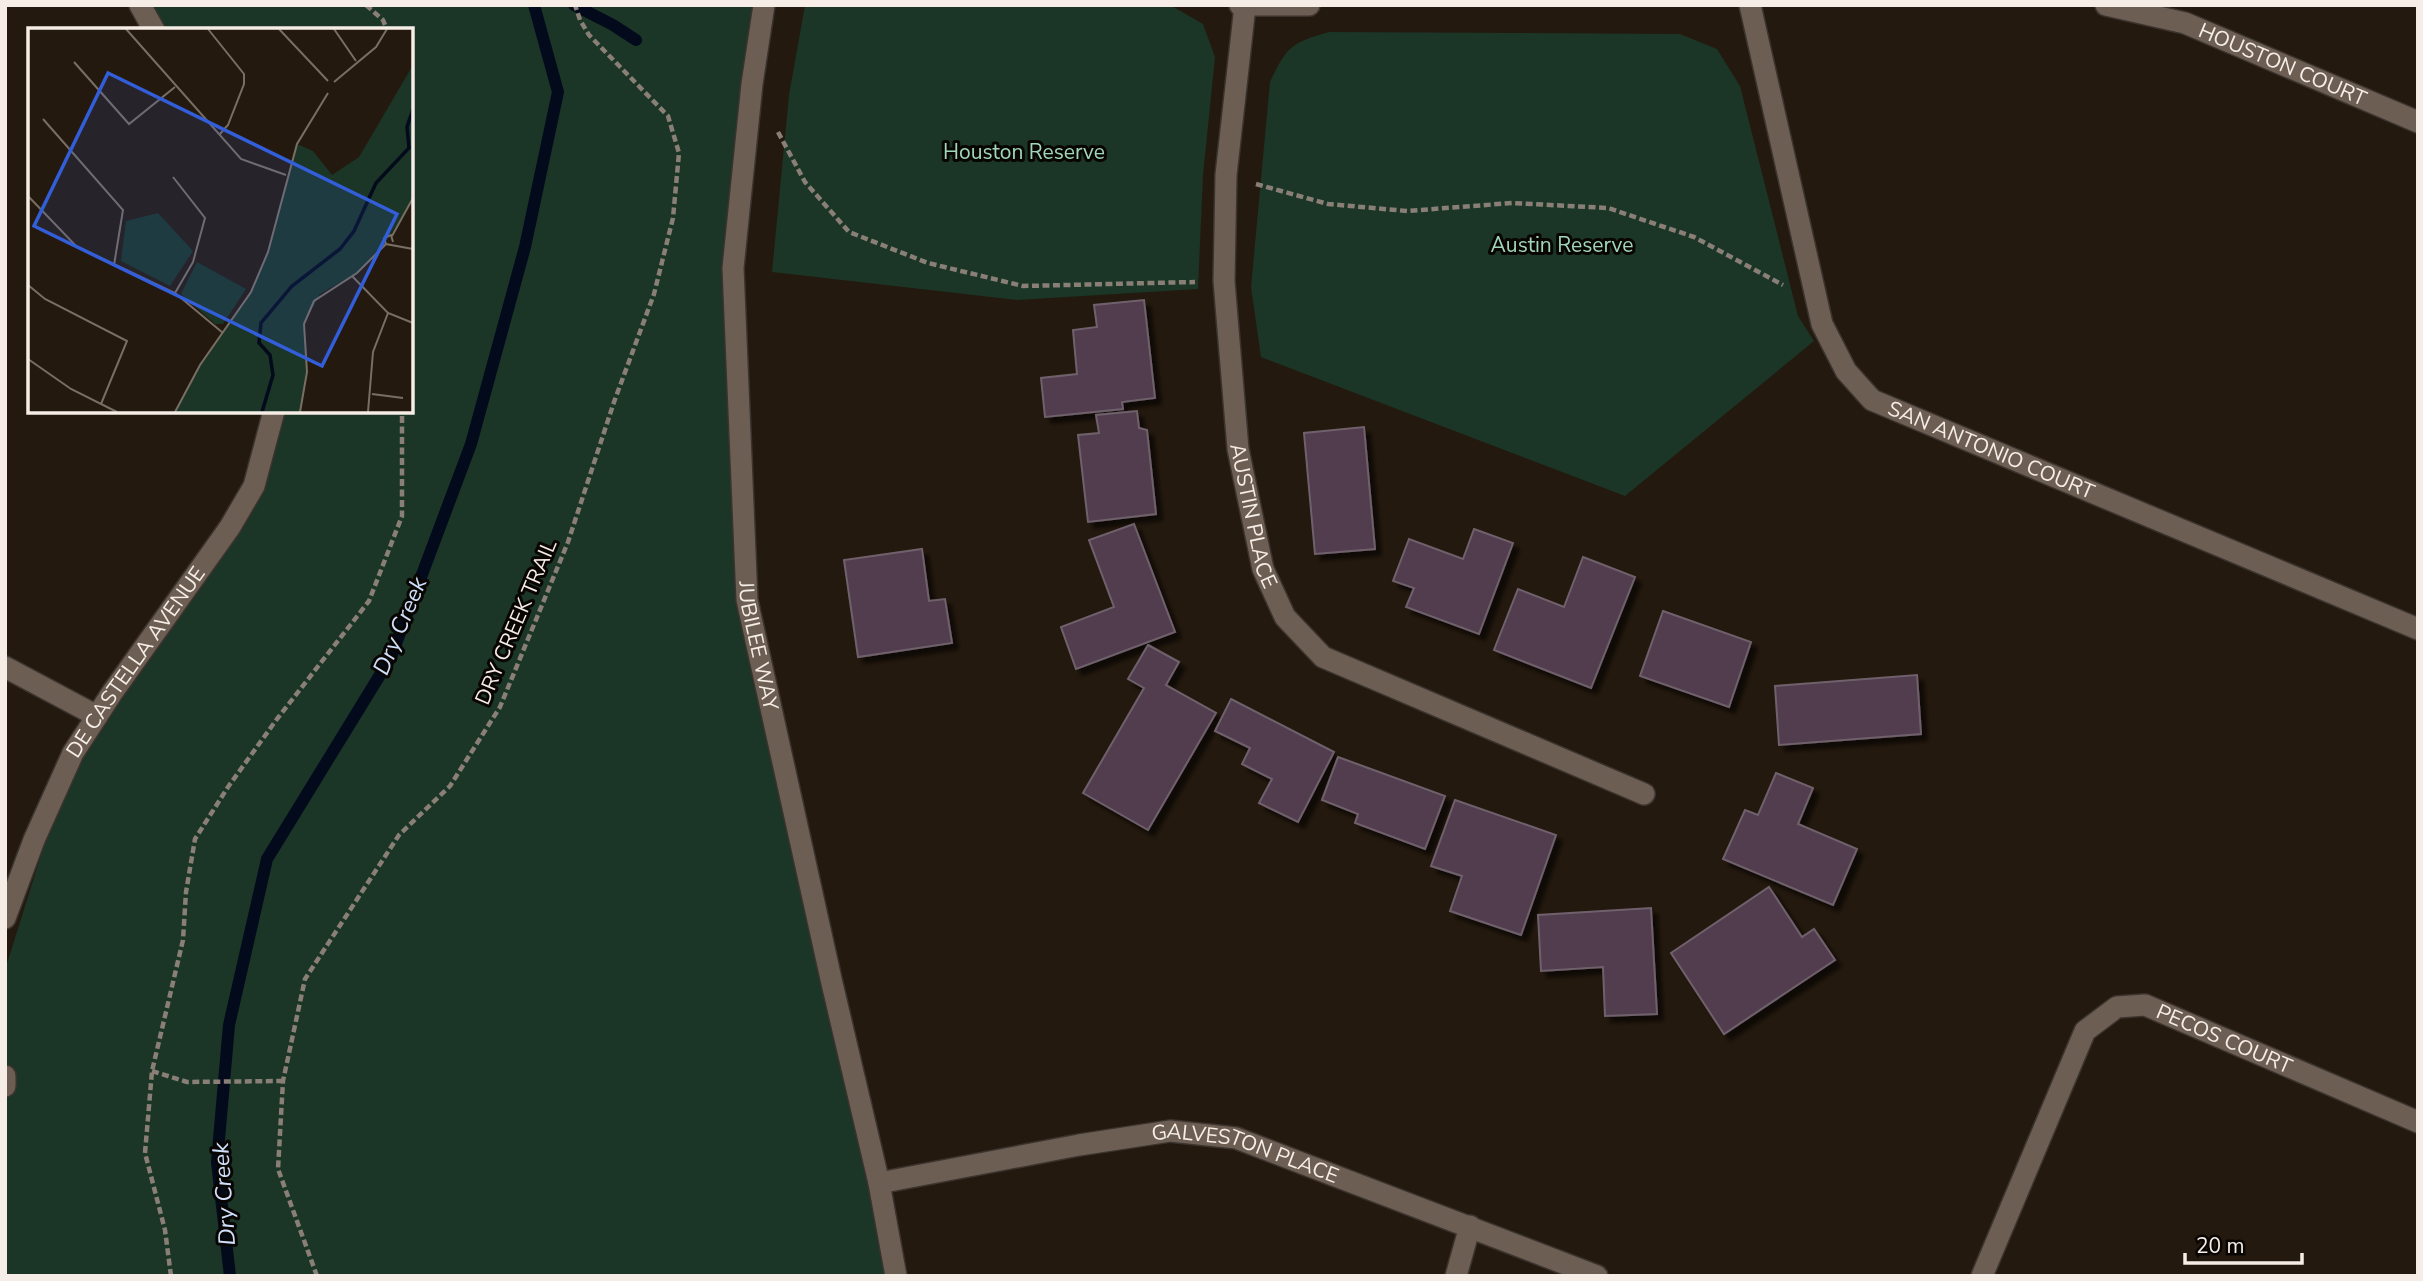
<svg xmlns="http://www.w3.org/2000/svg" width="2423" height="1281" font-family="'Nunito Sans',sans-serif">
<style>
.green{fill:#1b3527}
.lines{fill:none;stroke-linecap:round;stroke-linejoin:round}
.stream{stroke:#030a1c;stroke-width:12}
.building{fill:#513c4d;stroke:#6f616c;stroke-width:2;filter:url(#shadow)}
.minor-casing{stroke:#3b332e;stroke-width:24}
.path{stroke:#897f76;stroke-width:4.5;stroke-dasharray:7 3.5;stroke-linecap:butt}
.minor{stroke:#6c5e52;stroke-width:21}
.labels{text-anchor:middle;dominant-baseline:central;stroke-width:6;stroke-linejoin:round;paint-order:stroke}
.street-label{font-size:21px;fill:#f5ede6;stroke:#090503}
.park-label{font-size:21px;fill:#a0d7b9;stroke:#090503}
.water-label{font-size:23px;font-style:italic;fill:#cfe0fc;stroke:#090503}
.inset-river{fill:none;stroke:#030a1c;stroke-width:3.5}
.inset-road{fill:none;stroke:#786e64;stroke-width:2}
.view{fill:#335ed9;fill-opacity:0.15;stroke:#335ed9;stroke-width:3.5}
.inset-edge{fill:none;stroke:#f5ede6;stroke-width:3.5}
</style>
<defs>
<filter id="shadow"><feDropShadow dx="6" dy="6" stdDeviation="2" flood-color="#0009"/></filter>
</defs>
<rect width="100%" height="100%" fill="#24190e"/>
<g class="green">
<path d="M140 5H765L733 268 747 600 824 946 886 1276H5V970L73 753 254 486 265 411H411V30H155Z"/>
<path d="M805 5H1170L1203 24 1215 57 1203 175 1198 289 1017 300 772 272 789 95Z"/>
<path d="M1329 32 1680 34 1717 49 1740 86 1798 316 1814 341 1625 496 1261 357 1251 287 1270 82C1287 46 1291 43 1329 32Z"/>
</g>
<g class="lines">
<g class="stream">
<path d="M574 5 613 25 636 40"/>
<path d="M230 1276 217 1162 229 1025 267 859 391 657 471 444 525 247 558 92 534 5"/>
</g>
</g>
<g class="building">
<path d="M1144 300 1155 398 1122 402 1123 409 1045 417 1041 378 1077 374 1073 330 1097 327 1094 305Z"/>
<path d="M1137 411 1139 428 1147 430 1156 514 1088 522 1078 435 1099 433 1096 415Z"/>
<path d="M1364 427 1375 549 1315 554 1304 433Z"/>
<path d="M1134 524 1175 632 1076 669 1061 627 1114 607 1089 540Z"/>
<path d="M1474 529 1513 543 1479 634 1406 607 1414 588 1393 581 1409 539 1463 559Z"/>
<path d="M922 549 929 601 945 599 952 643 858 657 844 560Z"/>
<path d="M1583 557 1635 577 1591 688 1494 650 1518 589 1564 607Z"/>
<path d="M1663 611 1751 642 1729 707 1640 676Z"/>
<path d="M1148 645 1179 662 1166 685 1216 713 1148 830 1083 793 1144 688 1128 679Z"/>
<path d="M1917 675 1921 734 1779 745 1775 686Z"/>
<path d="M1231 699 1334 752 1298 822 1259 803 1272 779 1242 764 1250 748 1215 731Z"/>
<path d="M1338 757 1445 796 1425 849 1355 823 1358 814 1322 800Z"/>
<path d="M1776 773 1813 788 1798 824 1857 849 1833 905 1723 859 1745 810 1758 815Z"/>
<path d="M1455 800 1556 835 1521 935 1450 911 1462 876 1431 866Z"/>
<path d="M1769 887 1802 937 1814 929 1835 960 1724 1034 1671 953Z"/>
<path d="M1651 908 1657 1014 1605 1016 1603 967 1541 971 1538 915Z"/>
</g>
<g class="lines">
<g class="minor-casing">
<g id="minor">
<path d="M140 5 154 30"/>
<path id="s1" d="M764 5 752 84 733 268 747 600 831 979 879 1183 896 1276"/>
<path d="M1240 5H1309"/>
<path id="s2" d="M1750 5 1822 324 1846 371 1872 400 2418 629"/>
<path id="s3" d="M2106 5 2185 23 2418 122"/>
<path id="s4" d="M1245 6 1226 175 1224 281 1238 449 1263 569 1285 617 1323 657 1644 794"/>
<path d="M5 667 97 716"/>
<path id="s5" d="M5 918 34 840 73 753 112 693 230 527 254 486 274 411"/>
<path d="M5 1076V1086"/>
<path id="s6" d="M879 1183 1079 1145 1170 1131 1236 1138 1597 1276"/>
<path d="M1456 1276 1470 1226"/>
<path id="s7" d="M1982 1276 2085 1031 2117 1007 2145 1005 2418 1122"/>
</g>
</g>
<g class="path">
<path d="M366 5 383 20 387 30"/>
<path d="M778 132 805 182 849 232 928 263 1023 286 1195 282"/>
<path d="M1256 184 1328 204 1407 211 1512 203 1608 208 1694 237 1783 285"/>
<path d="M152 1071 187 1082 283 1081"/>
<path d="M171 1276 165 1230 145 1153 152 1071 183 940 186 892 195 839 228 787 277 719 369 601 402 516V411"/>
<path d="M317 1276 278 1169 283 1081 305 979 399 835 450 786 500 707 568 542 614 402 654 294 673 218 679 153 668 116 589 35 580 20 575 5"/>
</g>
<use href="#minor" class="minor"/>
</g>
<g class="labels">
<g class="street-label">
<text stroke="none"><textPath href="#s3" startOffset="187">HOUSTON COURT</textPath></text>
<text stroke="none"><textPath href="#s2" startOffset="548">SAN ANTONIO COURT</textPath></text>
<text stroke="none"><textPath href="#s4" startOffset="513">AUSTIN PLACE</textPath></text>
<text transform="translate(516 622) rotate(-67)">DRY CREEK TRAIL</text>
<text stroke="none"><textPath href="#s1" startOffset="644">JUBILEE WAY</textPath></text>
<text stroke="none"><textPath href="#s5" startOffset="289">DE CASTELLA AVENUE</textPath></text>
<text stroke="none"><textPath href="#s7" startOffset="420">PECOS COURT</textPath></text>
<text stroke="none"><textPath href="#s6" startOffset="374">GALVESTON PLACE</textPath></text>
</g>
<g class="park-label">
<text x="1024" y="152">Houston Reserve</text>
<text x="1562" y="245">Austin Reserve</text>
</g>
<g class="water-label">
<text transform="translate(400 626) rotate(-67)">Dry Creek</text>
<text transform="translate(224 1194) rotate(-94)">Dry Creek</text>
</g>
</g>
<g transform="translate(28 28)">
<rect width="385" height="385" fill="#24190e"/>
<path d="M385 37V172L357 215 329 245 292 266 276 296 279 339 273 384H147L172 337 223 264 240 224 269 116 285 123 304 147 331 129ZM130 185 165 223 142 258 93 233 98 193ZM169 234 218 261 195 296H187L153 266Z" fill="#1b3527"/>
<path class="inset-river" d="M234 384 245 347 242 327 231 315 233 295 264 258 312 221 326 203 348 155 381 120 379 99 385 81"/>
<path class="inset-road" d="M98 1 213 131 258 147M180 1 216 46V56L200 97 191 107M251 1 300 53M306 1 328 33M46 34 101 96 147 59M306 54 348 19 359 1M15 91 95 182 86 237M145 149 177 190 165 234 147 265M0 168 48 218 147 265 195 305M364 208 385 170M365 214 363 207 356 210 358 216 385 221M324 248 360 285 385 295M0 257 17 271 99 313 73 376M0 331 43 361 89 384M344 366 375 370M147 384 172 337 223 264 240 224 269 116 300 65M272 384 279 344 276 296 286 273 329 245 358 216M340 384 345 324 360 285"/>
<path class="view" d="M80 45 369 186 294 338 6 198Z"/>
<rect width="385" height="385" class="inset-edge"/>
</g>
<rect width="2423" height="1281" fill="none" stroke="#f5ede6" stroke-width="14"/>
<path d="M2185 1253v10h117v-10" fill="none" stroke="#f5ede6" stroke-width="3.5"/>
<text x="2196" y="1253" font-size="21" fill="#f5ede6" stroke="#090503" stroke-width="5" paint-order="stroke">20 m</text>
</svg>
